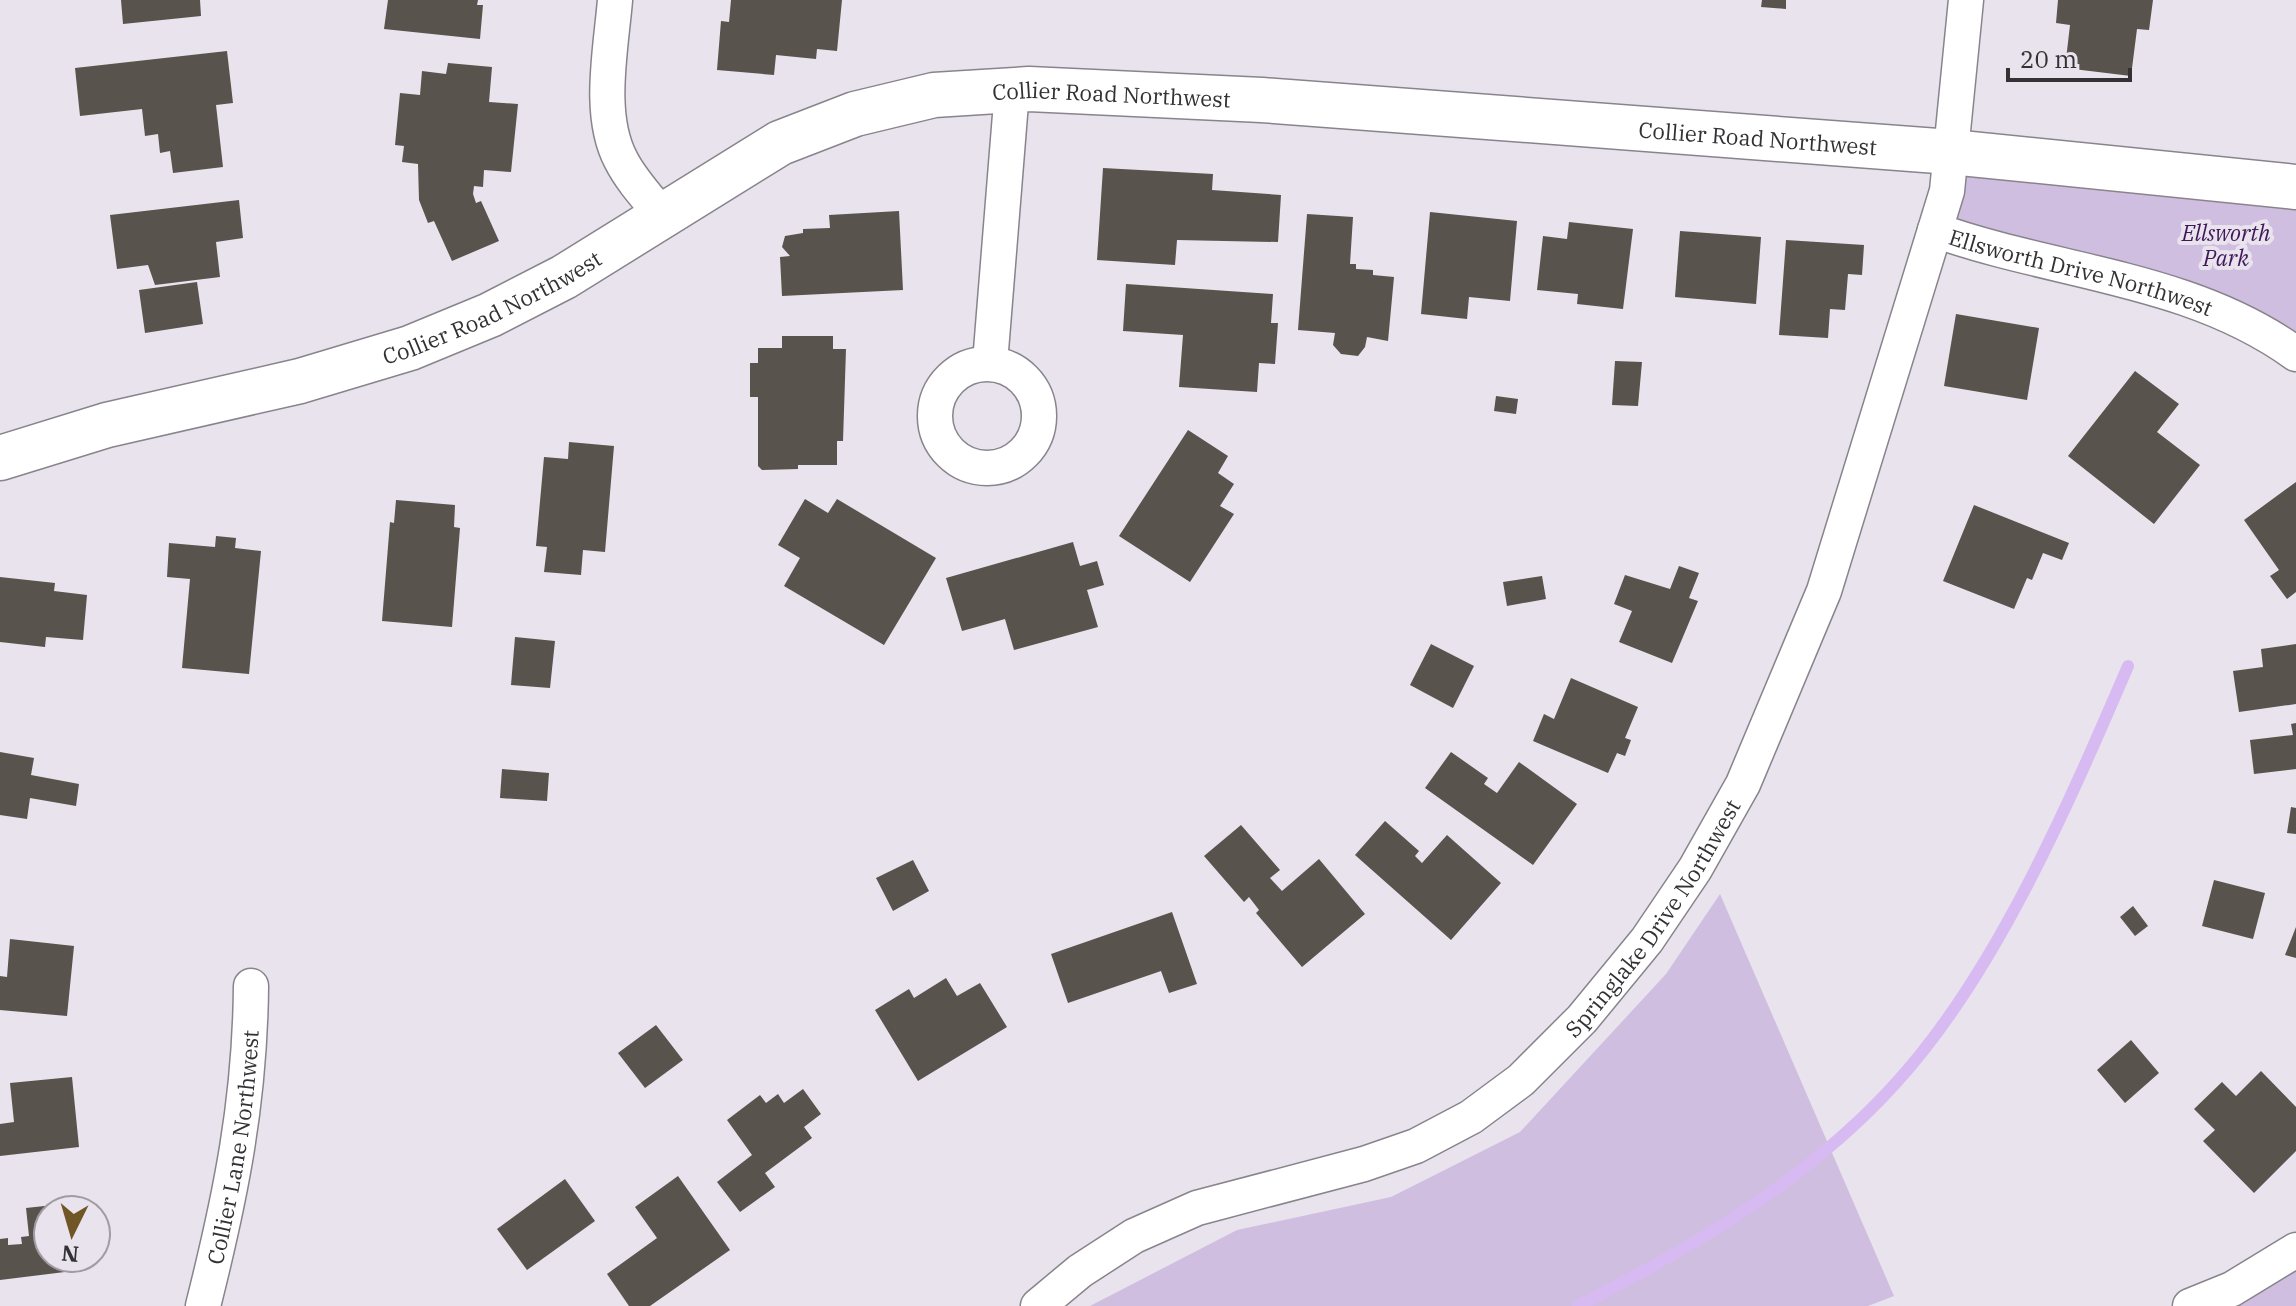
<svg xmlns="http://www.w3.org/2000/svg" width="2296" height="1306" font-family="'IBM Plex Serif',serif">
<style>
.green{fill:#d0bee0}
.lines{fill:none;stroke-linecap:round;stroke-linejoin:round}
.stream{stroke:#d8baf2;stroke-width:12}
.building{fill:#58534c}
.street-casing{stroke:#88848c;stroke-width:37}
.secondary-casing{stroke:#88848c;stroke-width:47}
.street{stroke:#fff;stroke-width:34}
.secondary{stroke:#fff;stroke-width:44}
.labels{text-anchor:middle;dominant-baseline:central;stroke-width:8;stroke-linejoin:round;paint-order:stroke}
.street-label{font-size:22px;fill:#333134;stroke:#e8e3ec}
.park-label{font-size:22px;font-style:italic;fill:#40185a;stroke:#e8e3ec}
</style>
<rect width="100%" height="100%" fill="#e8e3ec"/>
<g class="green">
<path d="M1951 152 2296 187V354L1935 230Z"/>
<path d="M1720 894 1894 1296 1868 1306H1090L1237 1230 1391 1197 1520 1132 1666 974Z"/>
<path d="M2296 1250V1306H2190Z"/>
</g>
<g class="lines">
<path class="stream" d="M1578 1306C1693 1247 1808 1180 1895 1084 1996 974 2069 803 2128 666"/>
</g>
<g class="building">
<path d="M121 0H200L201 16 123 24Z"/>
<path d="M388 0H478L477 5H483L480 39 384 29Z"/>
<path d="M731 0H842L837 51 817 49 816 59 776 55 774 75 717 70 721 21 729 22Z"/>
<path d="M1762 0H1786V9L1761 7Z"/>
<path d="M2058 0H2153L2149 30 2137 29 2131 76 2065 68 2070 25 2056 23Z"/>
<path d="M227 51 233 103 216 105 223 167 173 173 170 151 160 153 158 134 145 136 142 109 80 116 75 68Z"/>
<path d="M448 63 492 67 489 102 518 104 511 172 484 170 483 187 474 186 473 194 476 203 481 201 499 241 452 261 434 221 428 223 419 200 418 164 402 162 404 146 395 145 400 93 420 95 422 71 446 74Z"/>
<path d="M1103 168 1213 174 1212 190 1281 195 1278 242 1177 240 1175 265 1097 260Z"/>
<path d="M239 200 243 238 216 242 220 277 155 285 148 265 117 269 110 215Z"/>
<path d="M899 211 903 290 782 296 780 257 790 256 782 247 785 236 803 233V229L830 228 829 215Z"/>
<path d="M1430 212 1517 221 1510 301 1469 297 1467 319 1421 314Z"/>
<path d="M1307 214 1353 217 1350 264H1356V269L1373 270V275L1394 277 1388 341 1367 337 1365 347 1358 356 1341 354 1333 345 1335 333 1298 330Z"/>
<path d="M1569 222 1633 229 1623 309 1577 304 1578 294 1537 290 1543 236 1567 239Z"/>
<path d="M1680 231 1761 237 1756 304 1675 297Z"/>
<path d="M1786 240 1864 245 1862 275 1848 274 1845 310 1830 309 1828 338 1779 335Z"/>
<path d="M197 282 203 324 145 333 139 290Z"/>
<path d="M1126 284 1273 294 1271 323H1278L1275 364 1259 363 1257 392 1179 387 1183 335 1123 331Z"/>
<path d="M1956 314 2039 328 2027 400 1944 386Z"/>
<path d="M782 336H833V349H846L843 441H837V465H798V469L762 470 758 466V397H750V363H758V348H782Z"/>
<path d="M1615 361 1642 362 1638 406 1612 405Z"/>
<path d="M2135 371 2179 404 2157 432 2200 465 2154 524 2068 456Z"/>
<path d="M1496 396 1518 399 1516 414 1494 411Z"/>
<path d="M1188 430 1228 456 1218 473 1234 484 1220 506 1234 514 1190 582 1119 536Z"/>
<path d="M569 442 614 446 605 552 583 550 581 575 544 572 547 547 536 546 544 457 568 459Z"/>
<path d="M2296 482V592L2287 599 2270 576 2279 570 2244 520Z"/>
<path d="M805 499 828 513 837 499 936 558 884 645 784 586 800 558 778 545Z"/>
<path d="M396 500 455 505 454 527 460 528 452 627 382 621 390 522 394 523Z"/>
<path d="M1974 505 2069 543 2062 560 2043 553 2032 580 2027 578 2014 609 1943 581Z"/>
<path d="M216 536 236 538 235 548 261 551 249 674 182 668 190 579 167 577 169 543 215 547Z"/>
<path d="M1073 542 1080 566 1097 561 1104 585 1087 590 1098 627 1014 650 1005 619 962 631 946 578Z"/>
<path d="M1679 566 1699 573 1689 598 1698 601 1672 663 1619 642 1632 611 1614 604 1625 575 1670 589Z"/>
<path d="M1542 576 1546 599 1507 606 1503 582Z"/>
<path d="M0 577 55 583 54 591 87 595 83 640 46 637 45 647 0 642Z"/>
<path d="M515 637 555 641 550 688 511 685Z"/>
<path d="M1431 644 1474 666 1453 708 1410 685Z"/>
<path d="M2296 644V704L2239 712 2233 671 2263 667 2261 649Z"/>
<path d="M1571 678 1638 707 1625 738 1631 740 1625 756 1617 753 1608 773 1533 741 1544 714 1554 719Z"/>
<path d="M2296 723V769L2254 774 2250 740 2293 735 2291 724Z"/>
<path d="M0 752 34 758 31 775 79 784 76 806 30 798 27 819 0 815Z"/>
<path d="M1451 752 1488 778 1484 784 1497 793 1519 762 1577 804 1533 865 1425 788Z"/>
<path d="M502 769 549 773 547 801 500 798Z"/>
<path d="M2291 807 2296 808V834L2287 833Z"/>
<path d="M1385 821 1419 851 1415 856 1422 863 1447 835 1501 883 1451 940 1355 855Z"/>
<path d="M1241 825 1280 870 1270 878 1282 891 1319 859 1365 914 1302 967 1256 913 1259 910 1249 897 1244 902 1204 856Z"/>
<path d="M913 860 929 891 893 911 876 878Z"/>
<path d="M2214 880 2265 893 2253 939 2202 926Z"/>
<path d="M2133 906 2148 926 2135 936 2120 917Z"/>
<path d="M1172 912 1197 984 1169 993 1161 971 1068 1003 1051 954Z"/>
<path d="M2296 927V958L2285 955Z"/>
<path d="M10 939 74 946 67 1016 0 1010V976L7 977Z"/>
<path d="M946 978 957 996 980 983 1007 1027 918 1081 875 1010 909 989 914 998Z"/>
<path d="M656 1025 683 1060 645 1088 618 1053Z"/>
<path d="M2131 1040 2159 1073 2125 1103 2097 1070Z"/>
<path d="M2261 1071 2296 1107V1151L2254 1193 2203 1141 2215 1130 2194 1109 2222 1082 2236 1096Z"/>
<path d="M72 1077 79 1147 0 1156V1124L14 1122 10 1083Z"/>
<path d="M803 1089 821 1114 804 1127 812 1138 765 1173 775 1187 740 1212 717 1182 752 1155 727 1120 760 1095 766 1103 778 1094 784 1103Z"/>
<path d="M678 1176 730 1250 650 1306H629L607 1274 657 1238 635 1207Z"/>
<path d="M565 1179 595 1221 527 1270 497 1229Z"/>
<path d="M81 1202 82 1210H48V1258H88L89 1269 0 1280V1239L8 1238V1245L22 1244 21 1237 29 1236 26 1208Z"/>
</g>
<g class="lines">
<g class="street-casing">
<g id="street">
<path d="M615 0C611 49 597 115 621 160 631 180 648 198 662 215"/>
<path id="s1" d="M1935 230C2055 273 2190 277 2296 354"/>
<path d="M990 363 1012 90"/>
<circle cx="987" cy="416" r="52"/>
<path id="s2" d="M203 1306C231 1195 250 1101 251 986"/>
<path id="s3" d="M1038 1306 1080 1271 1134 1236 1197 1208 1364 1164 1416 1146 1471 1117 1521 1080 1582 1019 1647 940 1695 869 1743 784 1824 591 1947 191 1966 0"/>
<path d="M2190 1306 2232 1289 2296 1250"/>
</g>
</g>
<g class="secondary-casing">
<g id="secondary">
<path id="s4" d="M0 458 107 425 300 381 410 348 490 315 564 277 780 143 855 114 934 95 1029 89 1262 100 1951 152 2296 187"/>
</g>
</g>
<use href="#street" class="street"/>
<use href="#secondary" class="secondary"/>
</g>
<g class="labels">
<g class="street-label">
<text stroke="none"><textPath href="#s4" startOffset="1188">Collier Road Northwest</textPath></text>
<text stroke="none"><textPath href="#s4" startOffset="1836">Collier Road Northwest</textPath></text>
<text stroke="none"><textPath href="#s1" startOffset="152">Ellsworth Drive Northwest</textPath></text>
<text stroke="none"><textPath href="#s4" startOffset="516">Collier Road Northwest</textPath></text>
<text stroke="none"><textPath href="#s3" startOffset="750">Springlake Drive Northwest</textPath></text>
<text stroke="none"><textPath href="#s2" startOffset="162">Collier Lane Northwest</textPath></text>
</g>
<g class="park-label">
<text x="2226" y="232">Ellsworth<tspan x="2226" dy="25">Park</tspan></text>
</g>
</g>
<g transform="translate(72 1234) rotate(185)"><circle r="38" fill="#e8e3ec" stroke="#a09ca2" stroke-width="2"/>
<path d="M0-6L14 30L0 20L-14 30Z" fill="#705527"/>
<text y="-12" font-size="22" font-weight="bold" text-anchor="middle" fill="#333134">N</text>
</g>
<path d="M2008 68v12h122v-12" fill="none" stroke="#333134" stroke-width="4"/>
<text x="2020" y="68" font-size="24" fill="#333134" stroke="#e8e3ec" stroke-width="6" paint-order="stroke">20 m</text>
</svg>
